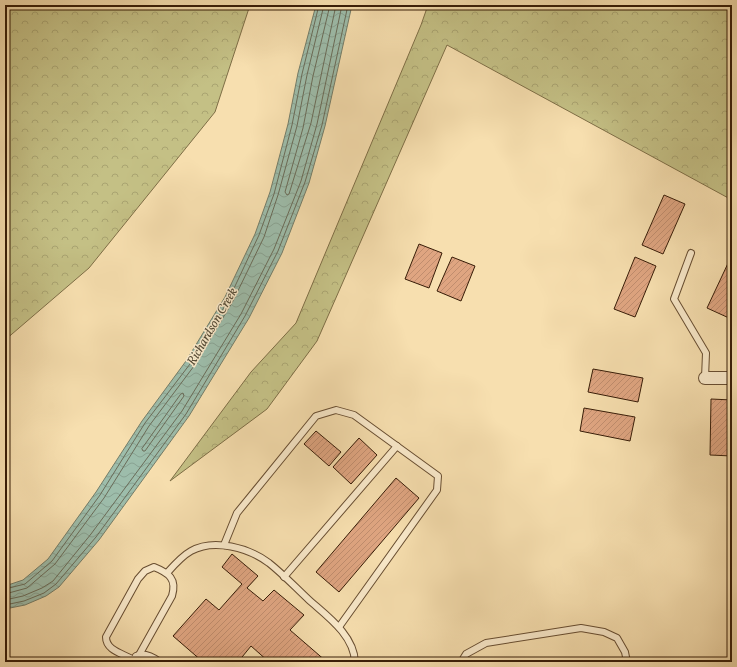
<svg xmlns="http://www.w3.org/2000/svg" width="737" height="667" font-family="Vollkorn,serif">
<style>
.forest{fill:url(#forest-crowns);stroke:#7e6e46}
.water{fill:url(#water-waves);stroke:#747d69}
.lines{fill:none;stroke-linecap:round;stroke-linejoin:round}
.shore{stroke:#6a6c59;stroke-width:1}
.building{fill:url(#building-hatch);stroke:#371c07}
.service-casing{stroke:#674d31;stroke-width:8}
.minor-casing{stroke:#674d31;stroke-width:14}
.service{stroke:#faeacb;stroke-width:6}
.minor{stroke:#faeacb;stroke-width:12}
.labels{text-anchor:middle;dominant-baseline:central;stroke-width:3;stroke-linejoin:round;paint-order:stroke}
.water-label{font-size:13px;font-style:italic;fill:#564c38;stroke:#faeacb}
</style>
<defs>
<pattern id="forest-crowns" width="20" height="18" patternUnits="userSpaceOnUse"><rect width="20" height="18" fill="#c4c085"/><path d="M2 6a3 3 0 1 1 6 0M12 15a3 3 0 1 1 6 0" fill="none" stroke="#a9a471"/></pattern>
<pattern id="water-waves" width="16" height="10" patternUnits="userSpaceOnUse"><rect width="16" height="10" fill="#9dbdab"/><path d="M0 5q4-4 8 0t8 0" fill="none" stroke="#88a292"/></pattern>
<pattern id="building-hatch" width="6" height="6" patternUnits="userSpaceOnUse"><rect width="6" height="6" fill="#dfa581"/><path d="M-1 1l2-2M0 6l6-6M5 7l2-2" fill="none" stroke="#c08d6e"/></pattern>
</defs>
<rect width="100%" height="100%" fill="#f7dfaf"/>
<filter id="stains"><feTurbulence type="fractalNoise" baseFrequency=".005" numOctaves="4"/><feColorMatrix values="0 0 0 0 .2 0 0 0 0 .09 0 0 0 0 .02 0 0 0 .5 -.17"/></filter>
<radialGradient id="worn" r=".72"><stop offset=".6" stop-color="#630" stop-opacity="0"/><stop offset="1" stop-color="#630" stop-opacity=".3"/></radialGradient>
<g class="forest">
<path d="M5 5H250L215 112 89 268 5 340Z"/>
<path d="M428 5H732V200L447 45 317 341 267 409 170 481 251 372 296 323 421 25Z"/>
</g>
<path class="water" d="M316 5H352L325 126 309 183 282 253 249 318 189 416 99 540 59 587 46 596 25 605 5 609V586L23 580 48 559 96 492 142 421 186 361 225 297 255 234 270 192 288 124 298 73Z"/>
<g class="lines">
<g class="shore">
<path d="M330 5 313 76 303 128 285 192 287 195 289 194 311 123 336 5"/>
<path d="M181 394 183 393 184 396 145 451H143L142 449Z"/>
<path d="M5 589 25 584 52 561 100 495 145 423 190 364 229 299 259 235 274 194 292 125 302 74 319 5"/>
<path d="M5 594 27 588 55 564 104 498 149 426 194 366 233 301 264 237 278 195 297 126 307 75 324 5"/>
<path d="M5 600 23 596 42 588 53 581 91 534 182 411 241 314 274 249 301 181 317 124 342 5"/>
<path d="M5 605 24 601 44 593 56 584 96 537 186 414 245 316 278 251 305 182 322 125 348 5"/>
</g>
</g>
<g class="building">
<path d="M664 195 685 204 663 254 642 245Z"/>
<path d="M419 244 442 253 429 288 405 279Z"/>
<path d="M452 257 475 266 461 301 437 291Z"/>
<path d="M635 257 656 266 635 317 614 309Z"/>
<path d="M730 259H732V312L729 318 707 308Z"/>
<path d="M593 369 643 378 638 402 588 392Z"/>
<path d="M711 399 732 400V456L710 455Z"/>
<path d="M584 408 635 417 630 441 580 431Z"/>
<path d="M316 431 341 452 329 466 304 444Z"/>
<path d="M359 438 377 455 351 484 333 467Z"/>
<path d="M396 478 419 498 339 592 316 572Z"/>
<path d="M232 554 258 576 247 588 263 601 274 590 304 615 290 630 327 662H269L251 646 238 662H203L173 636 206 599 219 610 242 584 222 567Z"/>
</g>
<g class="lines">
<g class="service-casing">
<g id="service">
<path d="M691 253 674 299 706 353 705 378"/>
<path d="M224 545 237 513 316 416 336 410 354 415 438 476 437 490 339 627"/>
<path d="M167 573C174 565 182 556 191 551 214 538 249 548 269 563 283 574 296 588 309 600 327 616 354 635 355 662"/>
<path d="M284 577 397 446"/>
<path d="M136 656C144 652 153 657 160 662"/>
<path d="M132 659C121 653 106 650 106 637L138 579 145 571 154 567C169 573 177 579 172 596L139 655"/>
<path d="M461 662 466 654 486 643 581 628 604 632 617 638 625 652 627 662"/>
</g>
</g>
<g class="minor-casing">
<path id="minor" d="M705 378H732"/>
</g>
<use href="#service" class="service"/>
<use href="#minor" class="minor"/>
</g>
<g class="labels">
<g class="water-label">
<text transform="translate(213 327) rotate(-60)">Richardson Creek</text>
</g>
</g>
<rect width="737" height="667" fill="none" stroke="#f7dfaf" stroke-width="20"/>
<rect x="6" y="6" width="725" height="655" fill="none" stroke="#371c07" stroke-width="2"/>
<rect x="10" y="10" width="717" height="647" fill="none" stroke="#371c07"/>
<rect width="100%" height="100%" filter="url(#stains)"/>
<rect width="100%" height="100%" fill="url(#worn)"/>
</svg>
